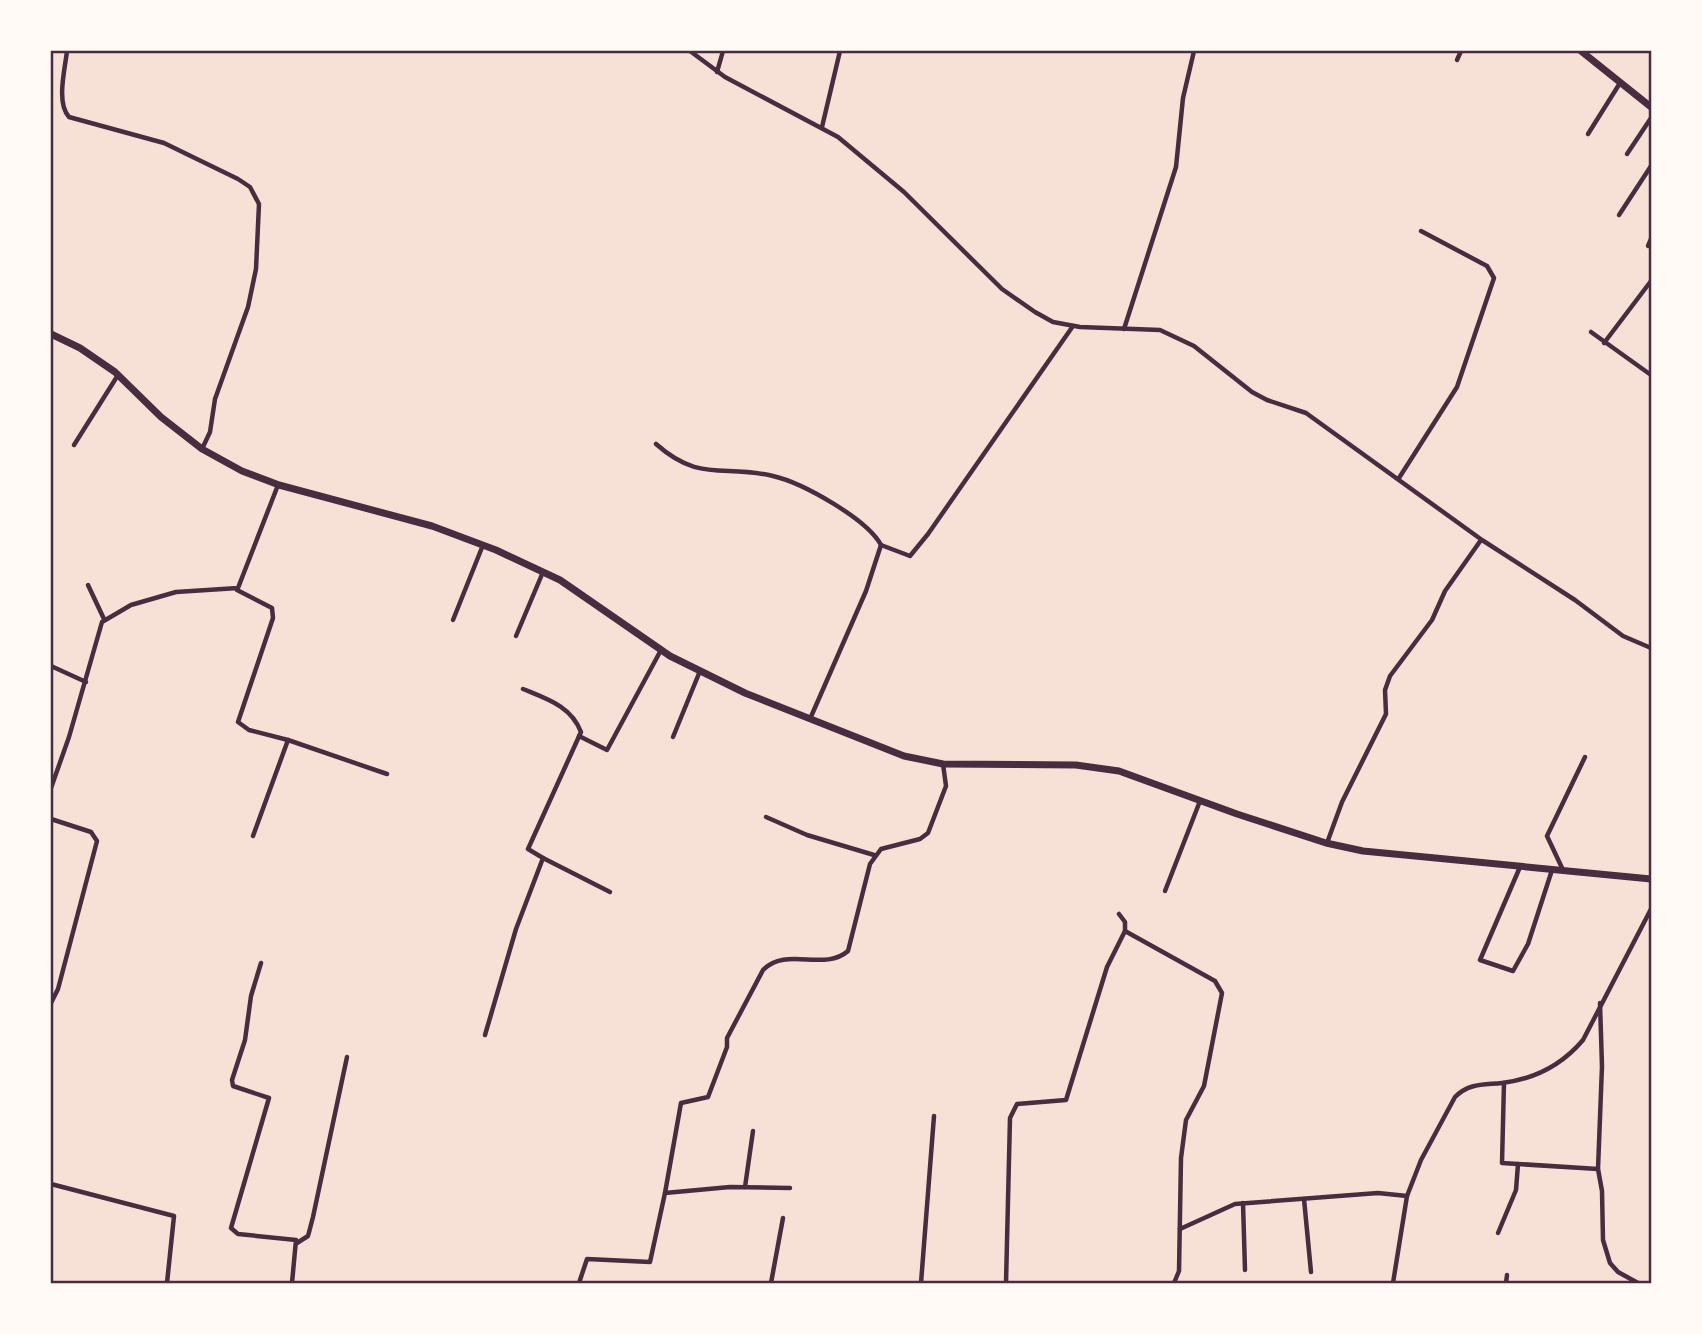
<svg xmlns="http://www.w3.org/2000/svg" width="1702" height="1334" font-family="'Space Grotesk',sans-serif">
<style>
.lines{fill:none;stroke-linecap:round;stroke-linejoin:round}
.minor{stroke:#4a2c40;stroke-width:4.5}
.secondary{stroke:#4a2c40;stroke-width:7}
.neatline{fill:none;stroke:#4a2c40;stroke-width:2.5}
</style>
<rect width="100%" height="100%" fill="#f7e1d7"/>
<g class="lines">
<g class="minor">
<path d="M67 51C65 69 56 103 69 117L164 143 238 179 250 187 259 204 256 269 248 307 215 399 210 432 202 449"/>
<path d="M690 51 725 77 838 137 904 192 1002 289 1035 312 1053 322 1080 327 1160 330 1194 346 1252 392 1267 400 1306 413 1482 540 1575 600 1623 636 1651 648"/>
<path d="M1457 60 1461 51"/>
<path d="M717 72 723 51"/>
<path d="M822 127 840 51"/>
<path d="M1588 134 1620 83"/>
<path d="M1627 154 1651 118"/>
<path d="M1619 215 1651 166"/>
<path d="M1648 246 1651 239"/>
<path d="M1124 329 1176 167 1183 98 1194 51"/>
<path d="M1591 332 1651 375"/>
<path d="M1604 343 1651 281"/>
<path d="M656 444C700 483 723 464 773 476 803 483 867 519 881 545L910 556 928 534 1073 326"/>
<path d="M74 445 118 375"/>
<path d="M1399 478 1457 387 1494 278 1487 266 1421 231"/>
<path d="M88 585 104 619"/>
<path d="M237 590 272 608 273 618 238 722 249 730 288 740 253 836"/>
<path d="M453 620 483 545"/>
<path d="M516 636 543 572"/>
<path d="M51 666 86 682"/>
<path d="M810 719 866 591 881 545"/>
<path d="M579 736 607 750 661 650"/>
<path d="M673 737 700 671"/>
<path d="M288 740 387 774"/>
<path d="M51 788 69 737 102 622 131 605 176 592 238 588 278 485"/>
<path d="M766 817 807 835 874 855"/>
<path d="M51 819 91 832 97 841 58 989 51 1003"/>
<path d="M1327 843 1342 802 1386 714 1385 690 1390 676 1432 620 1445 591 1481 540"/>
<path d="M543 858 610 892"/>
<path d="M1520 867 1480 960 1513 971 1528 944 1552 870"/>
<path d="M1563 870 1547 836 1585 757"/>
<path d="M1165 891 1200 801"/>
<path d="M1125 931 1215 981 1222 993 1204 1086 1186 1120 1181 1158 1179 1271 1174 1283"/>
<path d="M261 963 251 996 245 1040 232 1080 233 1086 269 1098 231 1228 238 1234 296 1240 292 1283"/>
<path d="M1600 1003 1602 1066 1598 1169 1602 1191 1603 1240 1610 1263 1618 1272 1638 1283"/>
<path d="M485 1035 516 929 543 858 528 849 581 732C571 706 547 699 523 689"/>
<path d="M1504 1083 1502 1163 1598 1169"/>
<path d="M51 1184 174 1216 167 1283"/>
<path d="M745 1187 753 1131"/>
<path d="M665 1193 681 1103 708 1097 727 1047V1038L763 970C786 946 824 972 848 951L870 864 881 849 920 839 928 833 946 786 943 764"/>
<path d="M1304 1199 1311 1272"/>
<path d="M1243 1203 1245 1270"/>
<path d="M1180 1229 1235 1204 1378 1193 1407 1196"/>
<path d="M1498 1233 1516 1190 1518 1164"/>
<path d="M297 1243 308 1236 313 1217 347 1057"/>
<path d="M579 1283 587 1259 650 1262 665 1193 730 1187 790 1188"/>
<path d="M771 1283 783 1218"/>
<path d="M921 1283 934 1116"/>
<path d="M1006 1283 1010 1118 1017 1104 1066 1100 1107 967 1125 931V922L1119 914"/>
<path d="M1393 1283 1407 1196 1421 1160 1455 1097C1469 1083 1483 1085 1502 1083 1535 1079 1561 1066 1583 1040L1651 909"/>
<path d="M1506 1283 1507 1275"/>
</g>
<g class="secondary">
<path d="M1581 51 1651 107"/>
<path d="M51 334 80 348 115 372 161 417 202 449 242 471 279 485 432 526 496 550 560 580 670 656 745 693 904 756 943 764 1076 765 1119 771 1237 814 1326 843 1363 851 1651 879"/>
</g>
</g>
<rect width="1702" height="1334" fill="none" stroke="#fffaf5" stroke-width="105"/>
<rect x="52" y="52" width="1598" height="1230" class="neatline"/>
</svg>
